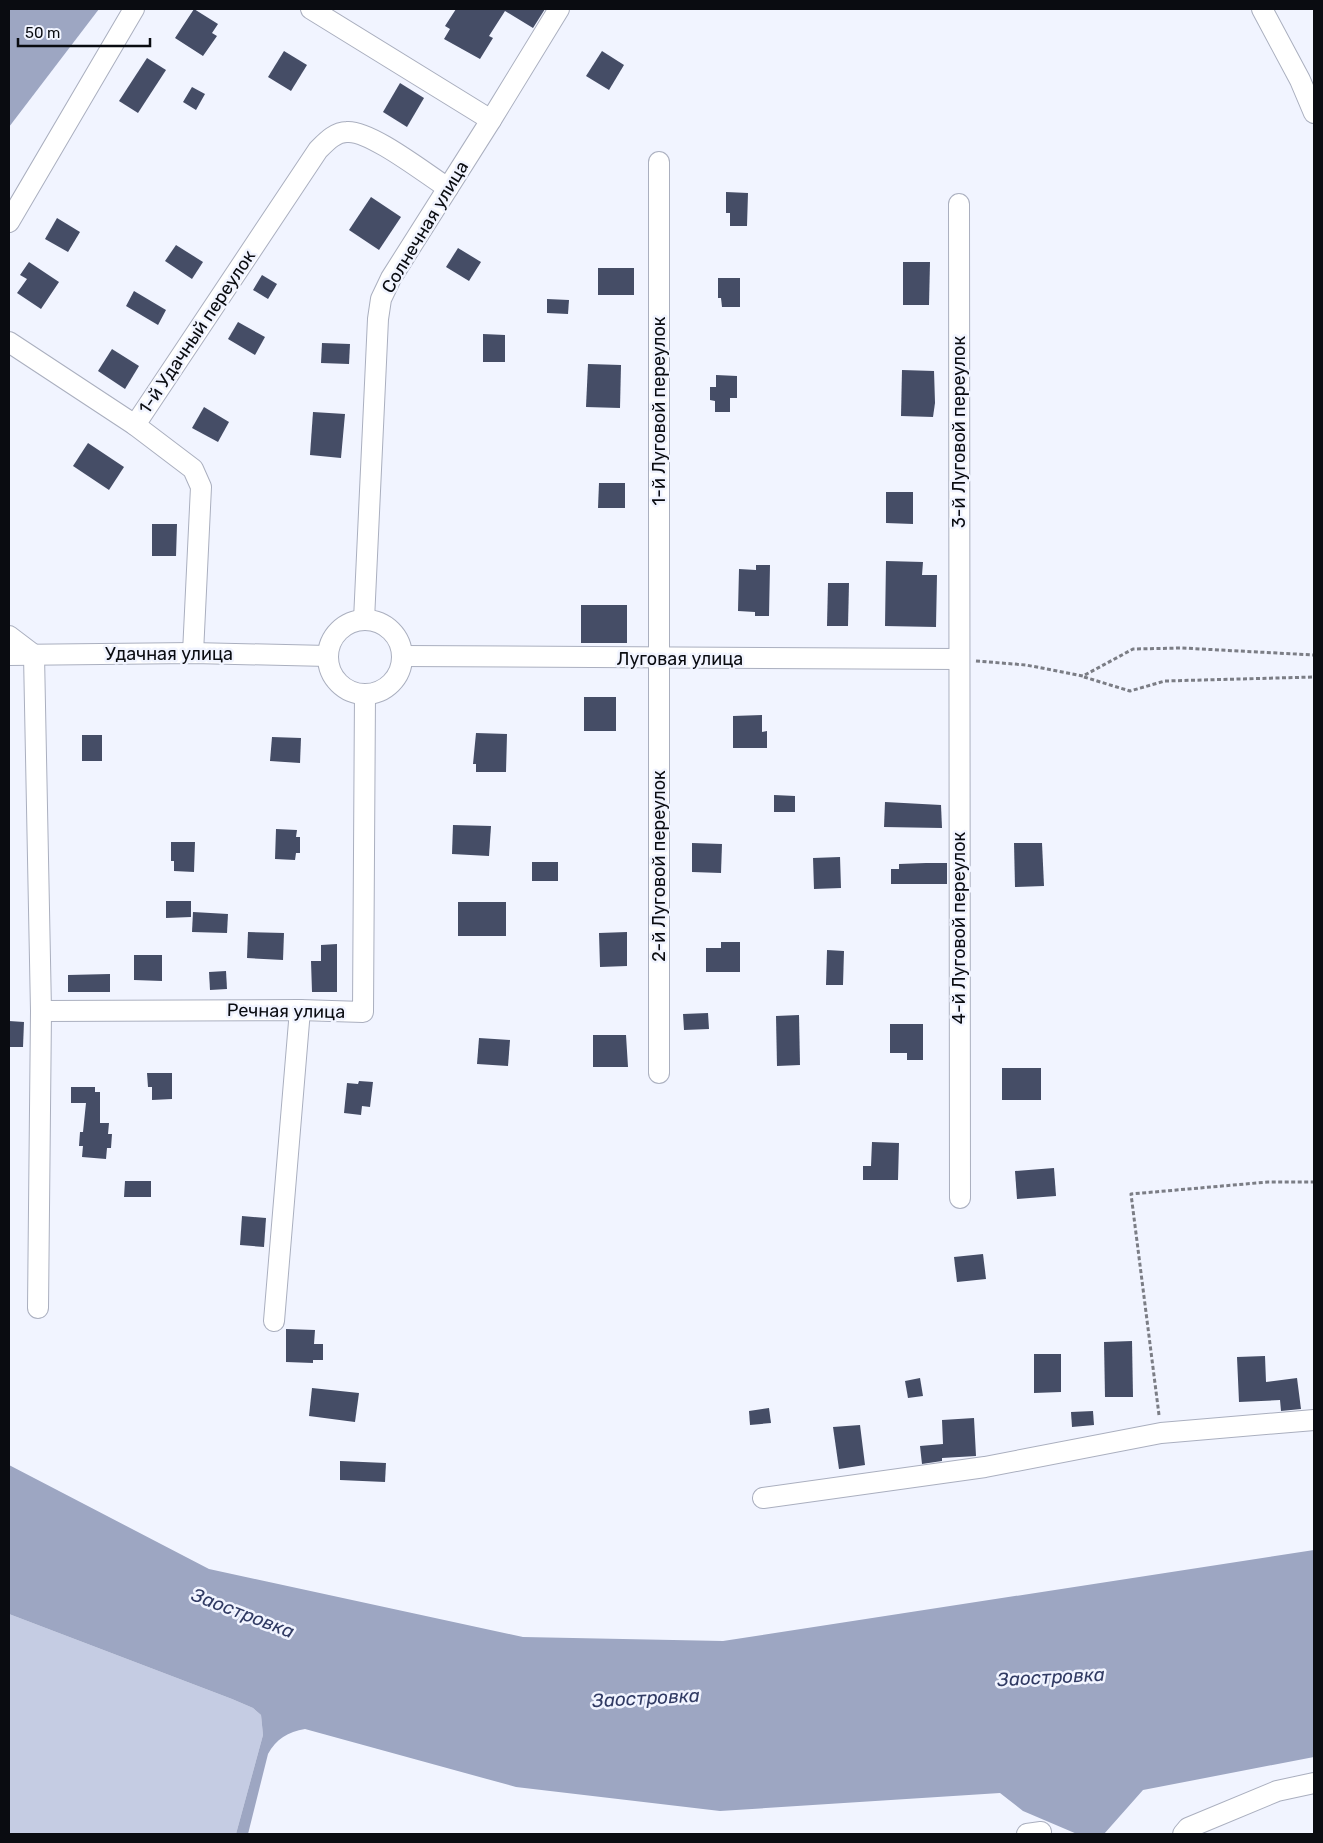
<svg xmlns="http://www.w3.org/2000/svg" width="1323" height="1843" font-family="Rubik,sans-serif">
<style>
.green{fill:#c5cce3}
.water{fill:#9da6c2}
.building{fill:#454d66}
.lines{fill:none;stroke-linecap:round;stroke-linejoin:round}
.minor-casing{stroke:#aaafbf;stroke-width:22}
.path{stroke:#7b7d85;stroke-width:3;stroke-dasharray:4 2.5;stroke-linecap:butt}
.minor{stroke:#fff;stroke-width:20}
.labels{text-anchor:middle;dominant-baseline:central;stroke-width:5;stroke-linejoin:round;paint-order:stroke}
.street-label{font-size:18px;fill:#0a0c11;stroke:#f1f4ff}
.water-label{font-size:19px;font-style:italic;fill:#303a63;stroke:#f1f4ff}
</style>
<rect width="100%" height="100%" fill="#f1f4ff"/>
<path class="green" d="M9 1614 232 1699 253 1708 261 1715 263 1735 236 1834H9Z"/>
<g class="water">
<path d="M9 9H99L9 127Z"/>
<path d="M9 1465 209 1569 523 1637 723 1641 1314 1550V1757L1143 1790 1104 1834H1077L1023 1811 1000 1793 720 1811 516 1787 305 1729C288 1732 276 1739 268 1754L248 1834H236L263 1735 261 1715 253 1708 232 1699 9 1614Z"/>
</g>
<g class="building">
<path d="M194 9 218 24 212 33 217 36 203 56 175 38Z"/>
<path d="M456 9H545L533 28 505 11 489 36 493 38 480 59 444 39 450 29 445 26Z"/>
<path d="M284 51 307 65 291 91 268 77Z"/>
<path d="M602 51 624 65 609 90 586 76Z"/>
<path d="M147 58 166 70 138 113 119 101Z"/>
<path d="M400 83 424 98 407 127 383 112Z"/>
<path d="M192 87 205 94 196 110 183 102Z"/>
<path d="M726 192 748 193 747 226H730V213H726Z"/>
<path d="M371 197 401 217 379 250 349 230Z"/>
<path d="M57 218 80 232 68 252 45 239Z"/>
<path d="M176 245 203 262 192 279 165 261Z"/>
<path d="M458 248 481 262 469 281 446 267Z"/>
<path d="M29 262 59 282 41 309 17 293 27 279 20 275Z"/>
<path d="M903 262H930L929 305H903Z"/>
<rect x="598" y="268" width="36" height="27"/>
<path d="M262 275 277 284 268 299 253 290Z"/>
<path d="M718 278H740V307H722L721 298H718Z"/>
<path d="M134 291 166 310 158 325 126 306Z"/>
<path d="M547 299 569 300 568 314 547 313Z"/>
<path d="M238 322 265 337 255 355 228 339Z"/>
<path d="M483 334 505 335V362H483Z"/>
<path d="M322 343 350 344 349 364 321 363Z"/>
<path d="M112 349 139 366 125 389 98 371Z"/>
<path d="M588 364 621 365 620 408 586 407Z"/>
<path d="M902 370 934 371 935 403 933 417 901 416Z"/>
<path d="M716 375 737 376V398H730V412H715V401L710 400V387H716Z"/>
<path d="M204 407 229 422 218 442 192 428Z"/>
<path d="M313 412 345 414 341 458 310 455Z"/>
<path d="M88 443 124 467 109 490 73 466Z"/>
<path d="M599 483H625V508H598Z"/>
<path d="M886 492H913V524L886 523Z"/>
<path d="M152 524H177L176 556H152Z"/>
<path d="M886 561 923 562 922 575H937L936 627 885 626Z"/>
<path d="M756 565H770L769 616H755V612L738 611 739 569 756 570Z"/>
<path d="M828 583H849L848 626H827Z"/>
<rect x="581" y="605" width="46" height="38"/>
<rect x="584" y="697" width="32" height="34"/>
<path d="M762 715V732L767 731V748H733V716Z"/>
<path d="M476 733 507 734 506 772H476V764H473Z"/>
<rect x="82" y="735" width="20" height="26"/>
<path d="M272 737 301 738 300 763 270 761Z"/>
<path d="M774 795 795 796V812H774Z"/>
<path d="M885 802 941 805 942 828 884 827Z"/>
<path d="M453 825 491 826 489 856 452 854Z"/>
<path d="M276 829 297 830 296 837H300V853H296L295 860 275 859Z"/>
<path d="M171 842H195L194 872 174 871V861H171Z"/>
<path d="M692 843 722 844 721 873 692 872Z"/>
<path d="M1014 843H1042L1044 886 1015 887Z"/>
<path d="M840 857 841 888 814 889 813 858Z"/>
<rect x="532" y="862" width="26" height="19"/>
<path d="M926 863H947V884H891V869H899V864Z"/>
<path d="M166 901H191V917L166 918Z"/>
<rect x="458" y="902" width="48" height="34"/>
<path d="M193 912 228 914 227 933 192 932Z"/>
<path d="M248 932 284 933 283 960 247 958Z"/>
<path d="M627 932V966L600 967 599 933Z"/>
<path d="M721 942H740V972H706V948H721Z"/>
<path d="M337 944V992H312L311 961H321V945Z"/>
<path d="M827 950 844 951 843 985H826Z"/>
<path d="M134 955H162V981L134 980Z"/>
<path d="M226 971 227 989 210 990 209 972Z"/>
<path d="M110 974V992H68V975Z"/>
<path d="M708 1013 709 1029 684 1030 683 1014Z"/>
<path d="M799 1015 800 1065 777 1066 776 1016Z"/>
<path d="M9 1021 24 1022 23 1047H9Z"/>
<path d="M890 1024H923V1060H907V1053H890Z"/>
<path d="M593 1035H626L628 1067H593Z"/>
<path d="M479 1038 510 1040 508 1066 477 1064Z"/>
<rect x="1002" y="1068" width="39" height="32"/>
<path d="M147 1073H172V1099L152 1100V1087H148Z"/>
<path d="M359 1081 373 1082 370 1107 362 1106 361 1115 344 1113 347 1083 358 1084Z"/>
<path d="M71 1087H95V1092H100V1123H109L108 1134H112L111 1148H107L106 1159 82 1157 83 1146H79L80 1132H83L86 1103H71Z"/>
<path d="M872 1142 899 1143 898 1180H863V1166H871Z"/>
<path d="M1054 1168 1056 1196 1017 1199 1015 1171Z"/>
<path d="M125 1181H151V1197H124Z"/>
<path d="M242 1216 266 1218 264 1247 240 1245Z"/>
<path d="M983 1254 986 1279 957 1282 954 1257Z"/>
<path d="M286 1329 315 1330 314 1344H323V1360H313V1363L286 1362Z"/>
<path d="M1132 1341 1133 1397H1105L1104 1342Z"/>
<path d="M1034 1354H1061V1392L1034 1393Z"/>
<path d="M1265 1356 1266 1382 1297 1378 1301 1409 1281 1411 1280 1400 1239 1402 1237 1357Z"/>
<path d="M920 1378 923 1396 908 1398 905 1381Z"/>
<path d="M312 1388 359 1393 355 1422 309 1416Z"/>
<path d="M769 1408 771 1423 750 1425 749 1411Z"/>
<path d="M1093 1411 1094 1425 1072 1427 1071 1412Z"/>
<path d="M974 1418 976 1456 942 1458V1461L922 1464 920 1446 943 1444 942 1420Z"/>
<path d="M860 1425 865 1465 839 1469 833 1427Z"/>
<path d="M340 1461 386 1463 385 1482 340 1480Z"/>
</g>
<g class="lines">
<g class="minor-casing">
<g id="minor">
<path d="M311 9 491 120"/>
<path d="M1262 9 1300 80 1314 113"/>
<path d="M959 204 960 1198"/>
<path d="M9 222 134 9"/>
<path d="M9 342 135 425"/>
<path d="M364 620 378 319 381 299 391 278 491 120 559 9"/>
<circle cx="365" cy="657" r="37"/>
<path d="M9 636 34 655 41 1011 38 1308"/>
<path d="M193 653 201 487 193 469 135 425 318 150C326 142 335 132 347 132 370 130 426 174 448 188"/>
<path d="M9 655 193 653 328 656"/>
<path d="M403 656 958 659"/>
<path d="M41 1011 300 1010 363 1012 365 694"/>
<path d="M659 1073V162"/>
<path d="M274 1321 300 1010"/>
<path d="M763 1498 985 1467 1161 1433 1314 1420"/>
<path d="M1027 1834 1041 1832"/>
<path d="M1183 1834 1188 1828 1277 1791 1314 1783"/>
</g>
</g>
<g class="path">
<path d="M976 661 1026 665 1083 676 1133 649 1182 648 1314 655"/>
<path d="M1084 677 1130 691 1165 681 1314 677"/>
<path d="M1159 1415 1131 1194 1268 1182H1314"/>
</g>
<use href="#minor" class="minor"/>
</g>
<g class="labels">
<g class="street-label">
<text transform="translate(425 227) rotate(-59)">Солнечная улица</text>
<text transform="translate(197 332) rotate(-56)">1-й Удачный переулок</text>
<text transform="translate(659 411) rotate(-90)">1-й Луговой переулок</text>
<text transform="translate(959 432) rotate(-90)">3-й Луговой переулок</text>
<text x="169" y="654">Удачная улица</text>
<text x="680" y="659">Луговая улица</text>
<text transform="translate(659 866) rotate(-90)">2-й Луговой переулок</text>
<text transform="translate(959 928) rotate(-90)">4-й Луговой переулок</text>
<text transform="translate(286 1011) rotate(1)">Речная улица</text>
</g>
<g class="water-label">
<text transform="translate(243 1613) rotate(21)">Заостровка</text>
<text transform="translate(1051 1677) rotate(-3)">Заостровка</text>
<text transform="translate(646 1698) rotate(-3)">Заостровка</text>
</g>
</g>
<rect width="1323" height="1843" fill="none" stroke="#0a0c11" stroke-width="20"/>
<path d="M18 38v8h132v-8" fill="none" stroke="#0a0c11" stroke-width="2.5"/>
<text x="25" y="38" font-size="15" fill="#0a0c11" stroke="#f1f4ff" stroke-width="4" paint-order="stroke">50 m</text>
</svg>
